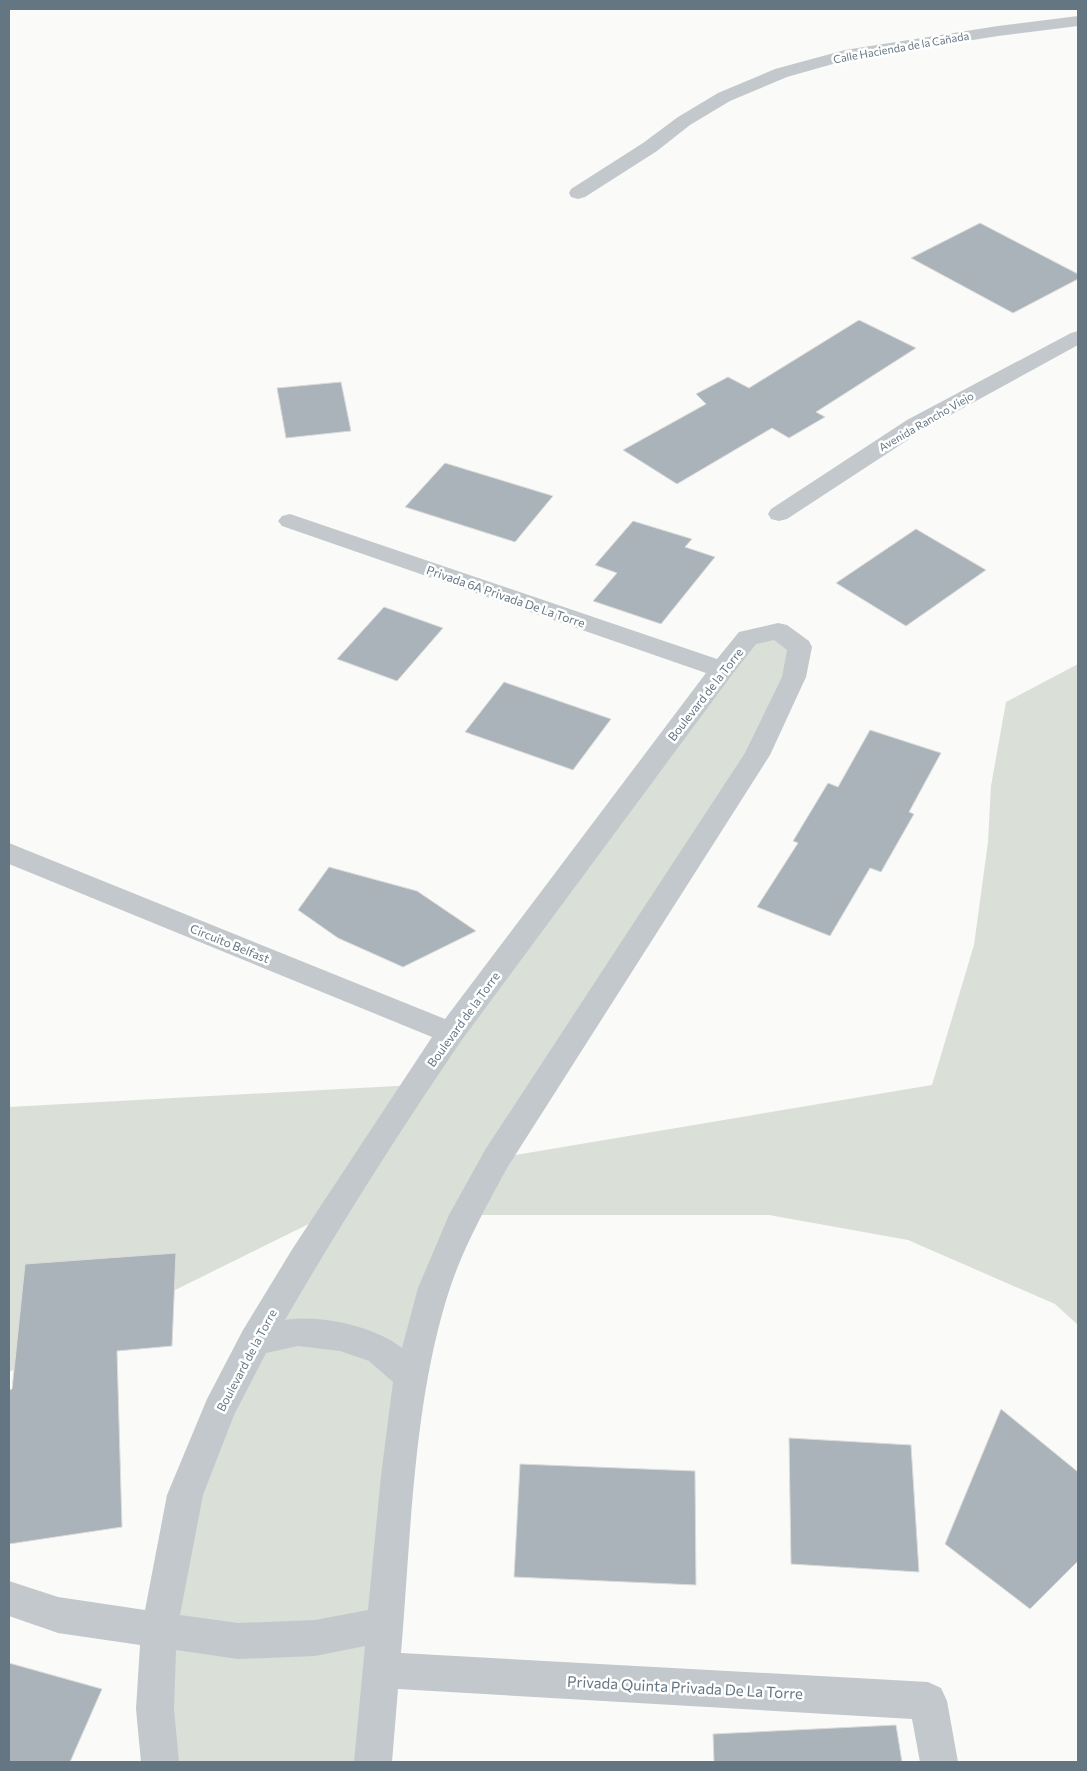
<svg xmlns="http://www.w3.org/2000/svg" width="1087" height="1771" font-family="Commissioner,sans-serif">
<style>
.green{fill:#dadfd7}
.building{fill:#aab3b9;stroke:#dcdcda}
.lines{fill:none;stroke-linecap:round;stroke-linejoin:round}
.minor{fill:#c3c8cc;fill-rule:evenodd}
.labels{text-anchor:middle;dominant-baseline:central;stroke-width:5;stroke-linejoin:round;paint-order:stroke}
.far-street-label{font-size:11px;fill:#657683;stroke:#fff}
.street-label{font-size:12px;fill:#657683;stroke:#fff}
.near-street-label{font-size:15px;fill:#657683;stroke:#fff}
</style>
<rect width="100%" height="100%" fill="#fafaf8"/>
<path class="green" d="M778 631 800 647 794 677 497 1158 932 1085 974 945 988 842 991 786 1006 702 1078 664V1325L1055 1304 908 1240 769 1215H465L434 1288 380 1670 373 1762H160L155 1709 185 1495 331 1213 9 1372V1107L415 1085 748 638Z"/>
<g class="building">
<path d="M980 223 1078 274V279L1013 313 911 258Z"/>
<path d="M859 320 916 348 816 412 825 417 789 438 772 428 677 484 623 450 706 404 696 394 728 377 749 388Z"/>
<path d="M341 382 351 431 286 438 277 388Z"/>
<path d="M445 463 553 496 515 542 405 507Z"/>
<path d="M633 521 692 539 685 547 715 557 661 624 593 601 617 573 595 565Z"/>
<path d="M916 529 986 570 906 626 836 583Z"/>
<path d="M384 607 443 628 397 681 337 659Z"/>
<path d="M504 682 611 719 573 770 465 732Z"/>
<path d="M870 730 941 753 909 812 914 814 881 872 870 868 830 936 757 907 798 843 793 841 828 783 838 787Z"/>
<path d="M329 867 417 891 476 931 403 967 338 938 298 910Z"/>
<path d="M176 1253 172 1346 117 1351 122 1527 9 1544V1390L12 1389 25 1264Z"/>
<path d="M1001 1409 1078 1472V1561L1030 1609 945 1544Z"/>
<path d="M789 1438 911 1445 919 1572 791 1564Z"/>
<path d="M520 1464 695 1471 696 1585 514 1577Z"/>
<path d="M9 1663 102 1689 70 1762H9Z"/>
<path d="M896 1725 902 1762H714L713 1734Z"/>
</g>
<g class="lines">
<g class="minor">
<path d="M1078 16V26L998 36 847 60 787 77 730 101 690 125 657 151 585 197 578 199 571 197 569 193 571 189 643 143 678 117 718 93 775 69 845 50 998 26Z"/>
<path d="M1078 331V345L923 430 787 519 779 521 771 519 768 514 771 509 907 420 1071 333Z"/>
<path d="M290 514 717 659 739 632 778 623 787 625 809 641 812 647 806 677 770 755 507 1168C486 1207 464 1246 450 1288 413 1400 411 1535 401 1653L928 1682 941 1688 947 1701 958 1762H920L912 1719 398 1689 392 1762H354L365 1646 315 1656 238 1659 176 1650 174 1709 179 1762H141L136 1709 140 1645 58 1633 9 1616V1581L58 1597 145 1610 167 1495 207 1399 243 1330 293 1248 432 1037 9 864V843L445 1019 706 673 282 526 278 521 282 516ZM774 640 787 650 782 677 745 753 485 1150 449 1215 418 1288 402 1348C375 1326 319 1314 285 1320 340 1225 399 1132 461 1041L731 676 756 644ZM298 1346 340 1351 369 1361 393 1382 381 1476 368 1610 315 1620 238 1623 180 1615 203 1495 234 1415 266 1353Z"/>
</g>
</g>
<g class="labels">
<g class="far-street-label">
<text transform="translate(901 47) rotate(-10)">Calle Hacienda de la Cañada</text>
<text transform="translate(926 421) rotate(-30)">Avenida Rancho Viejo</text>
</g>
<g class="street-label">
<text transform="translate(506 596) rotate(19)">Privada 6A Privada De La Torre</text>
<text transform="translate(705 694) rotate(-52)">Boulevard de la Torre</text>
<text transform="translate(230 943) rotate(22)">Circuito Belfast</text>
<text transform="translate(463 1019) rotate(-54)">Boulevard de la Torre</text>
<text transform="translate(246 1360) rotate(-62)">Boulevard de la Torre</text>
</g>
<g class="near-street-label">
<text transform="translate(685 1687) rotate(3)">Privada Quinta Privada De La Torre</text>
</g>
</g>
<rect width="1087" height="1771" fill="none" stroke="#657683" stroke-width="20"/>
</svg>
